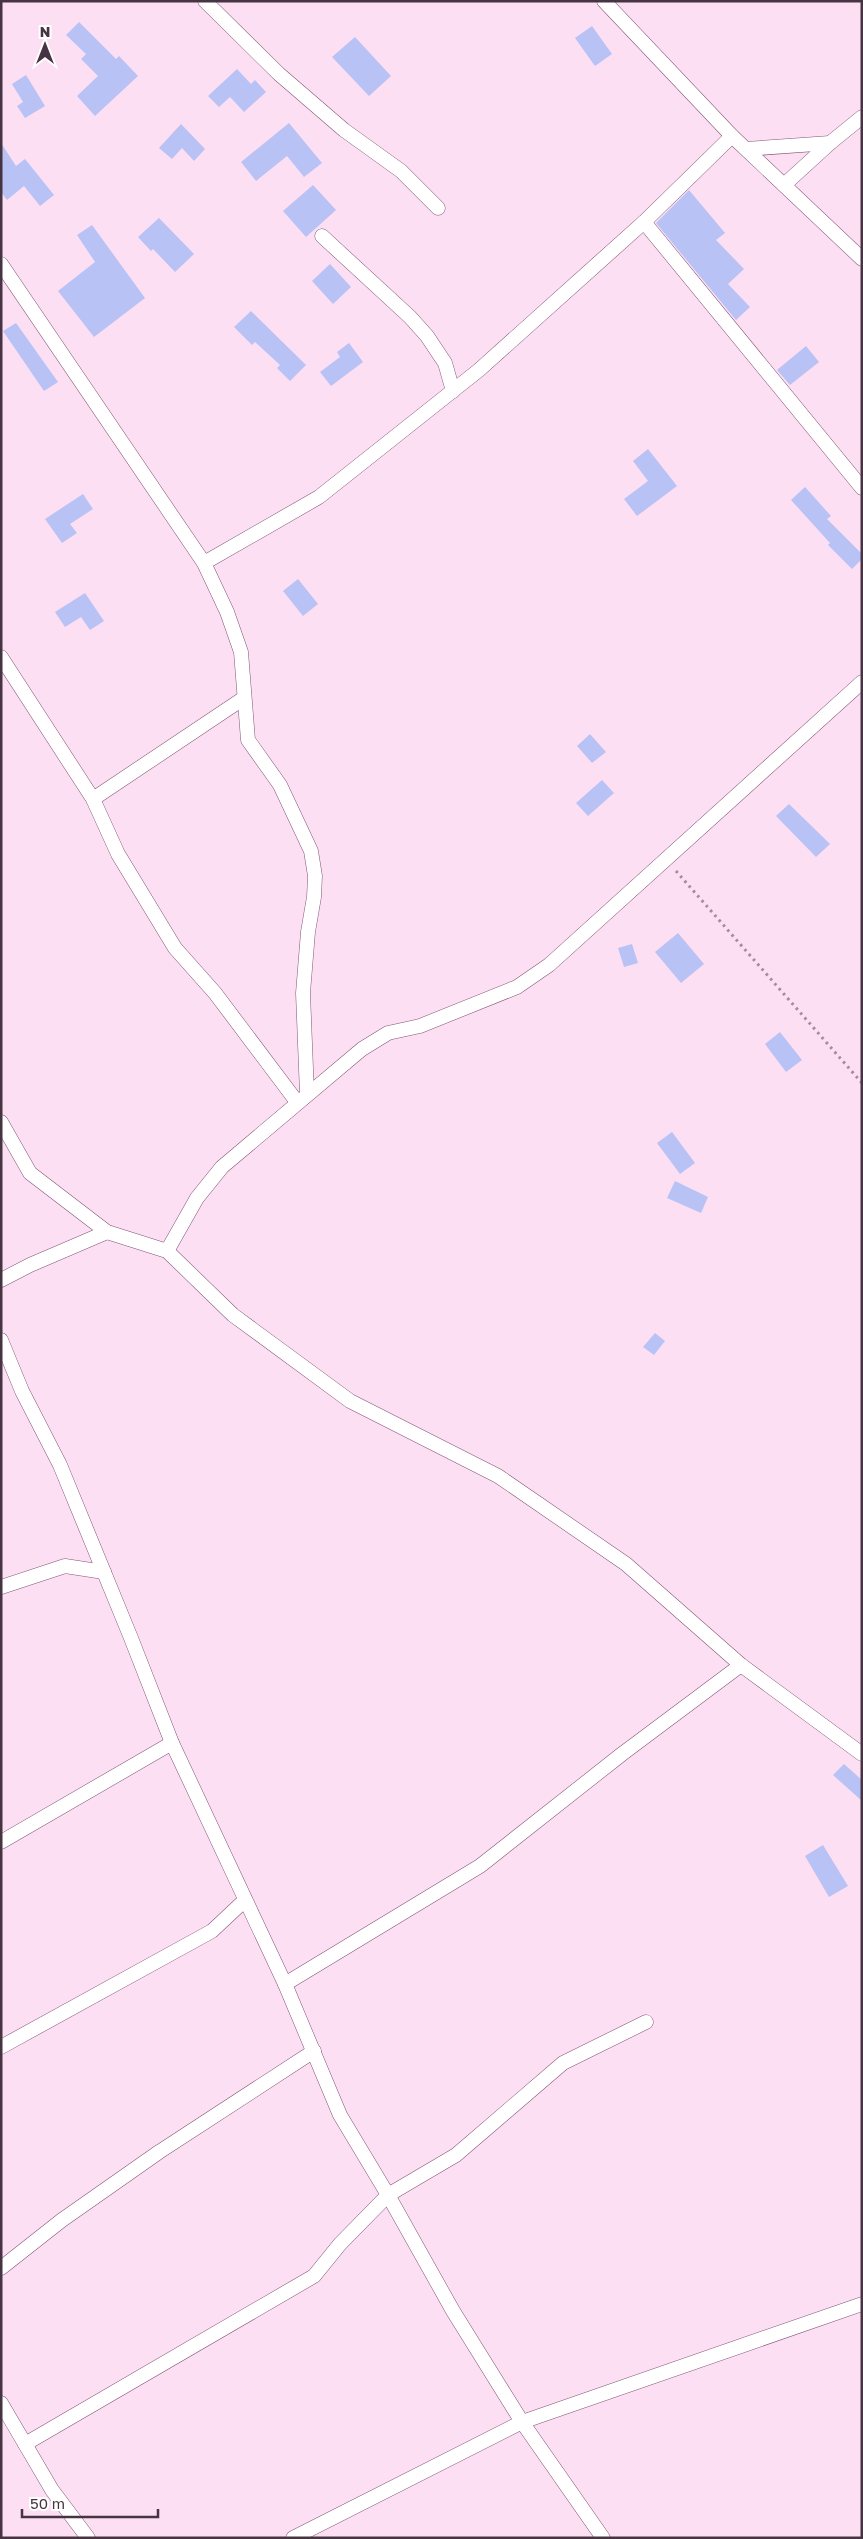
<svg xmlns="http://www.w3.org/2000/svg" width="863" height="2539" font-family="'Golos Text',sans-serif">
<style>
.building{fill:#b8c2f5}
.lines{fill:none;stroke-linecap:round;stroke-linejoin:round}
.minor-casing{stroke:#815676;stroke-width:15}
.path{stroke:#a48b9d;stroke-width:3;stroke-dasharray:2.5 4;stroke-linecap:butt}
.minor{stroke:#fff;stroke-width:14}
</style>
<rect width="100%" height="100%" fill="#fddff4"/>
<g class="building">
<path d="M79 22 116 59 119 56 138 76 95 116 77 96 98 76 81 59 86 54 66 35Z"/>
<path d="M592 26 612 54 595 66 575 38Z"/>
<path d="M355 37 391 76 369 96 332 57Z"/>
<path d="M237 69 251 84 255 80 266 92 244 112 230 97 219 107 208 96Z"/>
<path d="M26 75 45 106 25 118 17 106 23 102 12 84Z"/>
<path d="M289 123 322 163 304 177 287 156 256 181 241 162Z"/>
<path d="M181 124 205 149 194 161 182 148 172 159 159 148Z"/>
<path d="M1 143 16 166 25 159 54 195 40 206 24 186 7 200 1 192Z"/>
<path d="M313 185 336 210 306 237 283 211Z"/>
<path d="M689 190 725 233 716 240 744 269 728 284 750 307 736 320 656 223Z"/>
<path d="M159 218 194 254 175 272 153 249 151 251 138 237Z"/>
<path d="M92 225 145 298 94 337 58 291 95 262 77 235Z"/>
<path d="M330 264 351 287 333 304 312 281Z"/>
<path d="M251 311 306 365 290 381 277 368 280 365 255 342 252 345 234 327Z"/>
<path d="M16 323 58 382 44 391 3 331Z"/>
<path d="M349 343 363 362 331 386 320 372 340 357 337 352Z"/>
<path d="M806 346 819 362 790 385 777 370Z"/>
<path d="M648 449 677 486 637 516 624 499 648 481 633 461Z"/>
<path d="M805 487 831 516 827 519 862 554V559L852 569 828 545 830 543 791 500Z"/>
<path d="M83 494 93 509 70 524 77 533 62 543 45 519Z"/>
<path d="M298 579 318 604 303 616 283 591Z"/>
<path d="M85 593 104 621 90 630 81 617 65 627 55 612Z"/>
<path d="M590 734 606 752 592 763 577 746Z"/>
<path d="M602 780 614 793 588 816 576 803Z"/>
<path d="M789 804 830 844 816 857 776 816Z"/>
<path d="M678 933 704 964 681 983 655 952Z"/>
<path d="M632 944 638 963 624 967 618 948Z"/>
<path d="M780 1032 802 1060 786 1072 765 1044Z"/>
<path d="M672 1132 695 1163 680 1174 657 1143Z"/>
<path d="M675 1181 708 1197 701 1213 667 1198Z"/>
<path d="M655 1333 665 1341 654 1355 643 1347Z"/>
<path d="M844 1764 862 1780V1801L833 1775Z"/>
<path d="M823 1845 848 1886 829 1897 805 1856Z"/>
</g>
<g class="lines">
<g class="minor-casing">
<g id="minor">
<path d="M205 1 279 74 344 130 401 171 438 208"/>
<path d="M604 1 732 136 862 259"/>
<path d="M746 149 830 143"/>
<path d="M784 185 830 143 862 117"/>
<path d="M644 222 862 488"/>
<path d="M322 236 410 317 427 336 445 363 453 391"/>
<path d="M1 264 204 563 227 612 241 652 248 740 280 785 311 851 315 876 314 897 308 932 303 993 307 1094"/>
<path d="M204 563 319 497 479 370 644 222 732 136"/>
<path d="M1 657 93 799 118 854 175 948 215 993 297 1102"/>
<path d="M93 799 244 698"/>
<path d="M1 1122 30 1173 107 1232 167 1251 233 1315 350 1401 498 1476 626 1564 741 1665 862 1754"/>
<path d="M167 1251 197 1198 222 1167 362 1049 388 1033 420 1026 517 987 549 965 862 682"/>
<path d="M1 1280 30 1265 107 1232"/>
<path d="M1 1340 22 1391 60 1465 131 1638 172 1743 285 1984 340 2115 388 2195 453 2311 522 2422 603 2538"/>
<path d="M1 1587 65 1566 104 1572"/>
<path d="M1 1842 172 1743"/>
<path d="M285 1984 480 1866 622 1754 741 1665"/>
<path d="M1 2047 212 1931 245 1900"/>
<path d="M1 2268 62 2220 159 2152 314 2051"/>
<path d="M1 2403 52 2490 88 2538"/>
<path d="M25 2444 314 2276 340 2244 388 2195 456 2155 563 2063 646 2022"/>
<path d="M293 2538 522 2422 862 2304"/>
</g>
</g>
<path class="path" d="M676 871 862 1083"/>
<use href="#minor" class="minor"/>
</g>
<rect width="863" height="2539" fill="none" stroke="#473442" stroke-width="5"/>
<g transform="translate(45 45)" stroke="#ffffff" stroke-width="4" paint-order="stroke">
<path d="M0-4L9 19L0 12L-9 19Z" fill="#473442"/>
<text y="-8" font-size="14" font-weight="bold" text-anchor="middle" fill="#473442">N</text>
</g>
<path d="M22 2509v8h136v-8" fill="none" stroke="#473442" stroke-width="2.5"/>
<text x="30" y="2509" font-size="15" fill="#473442" stroke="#ffffff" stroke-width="4" paint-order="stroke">50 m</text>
</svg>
